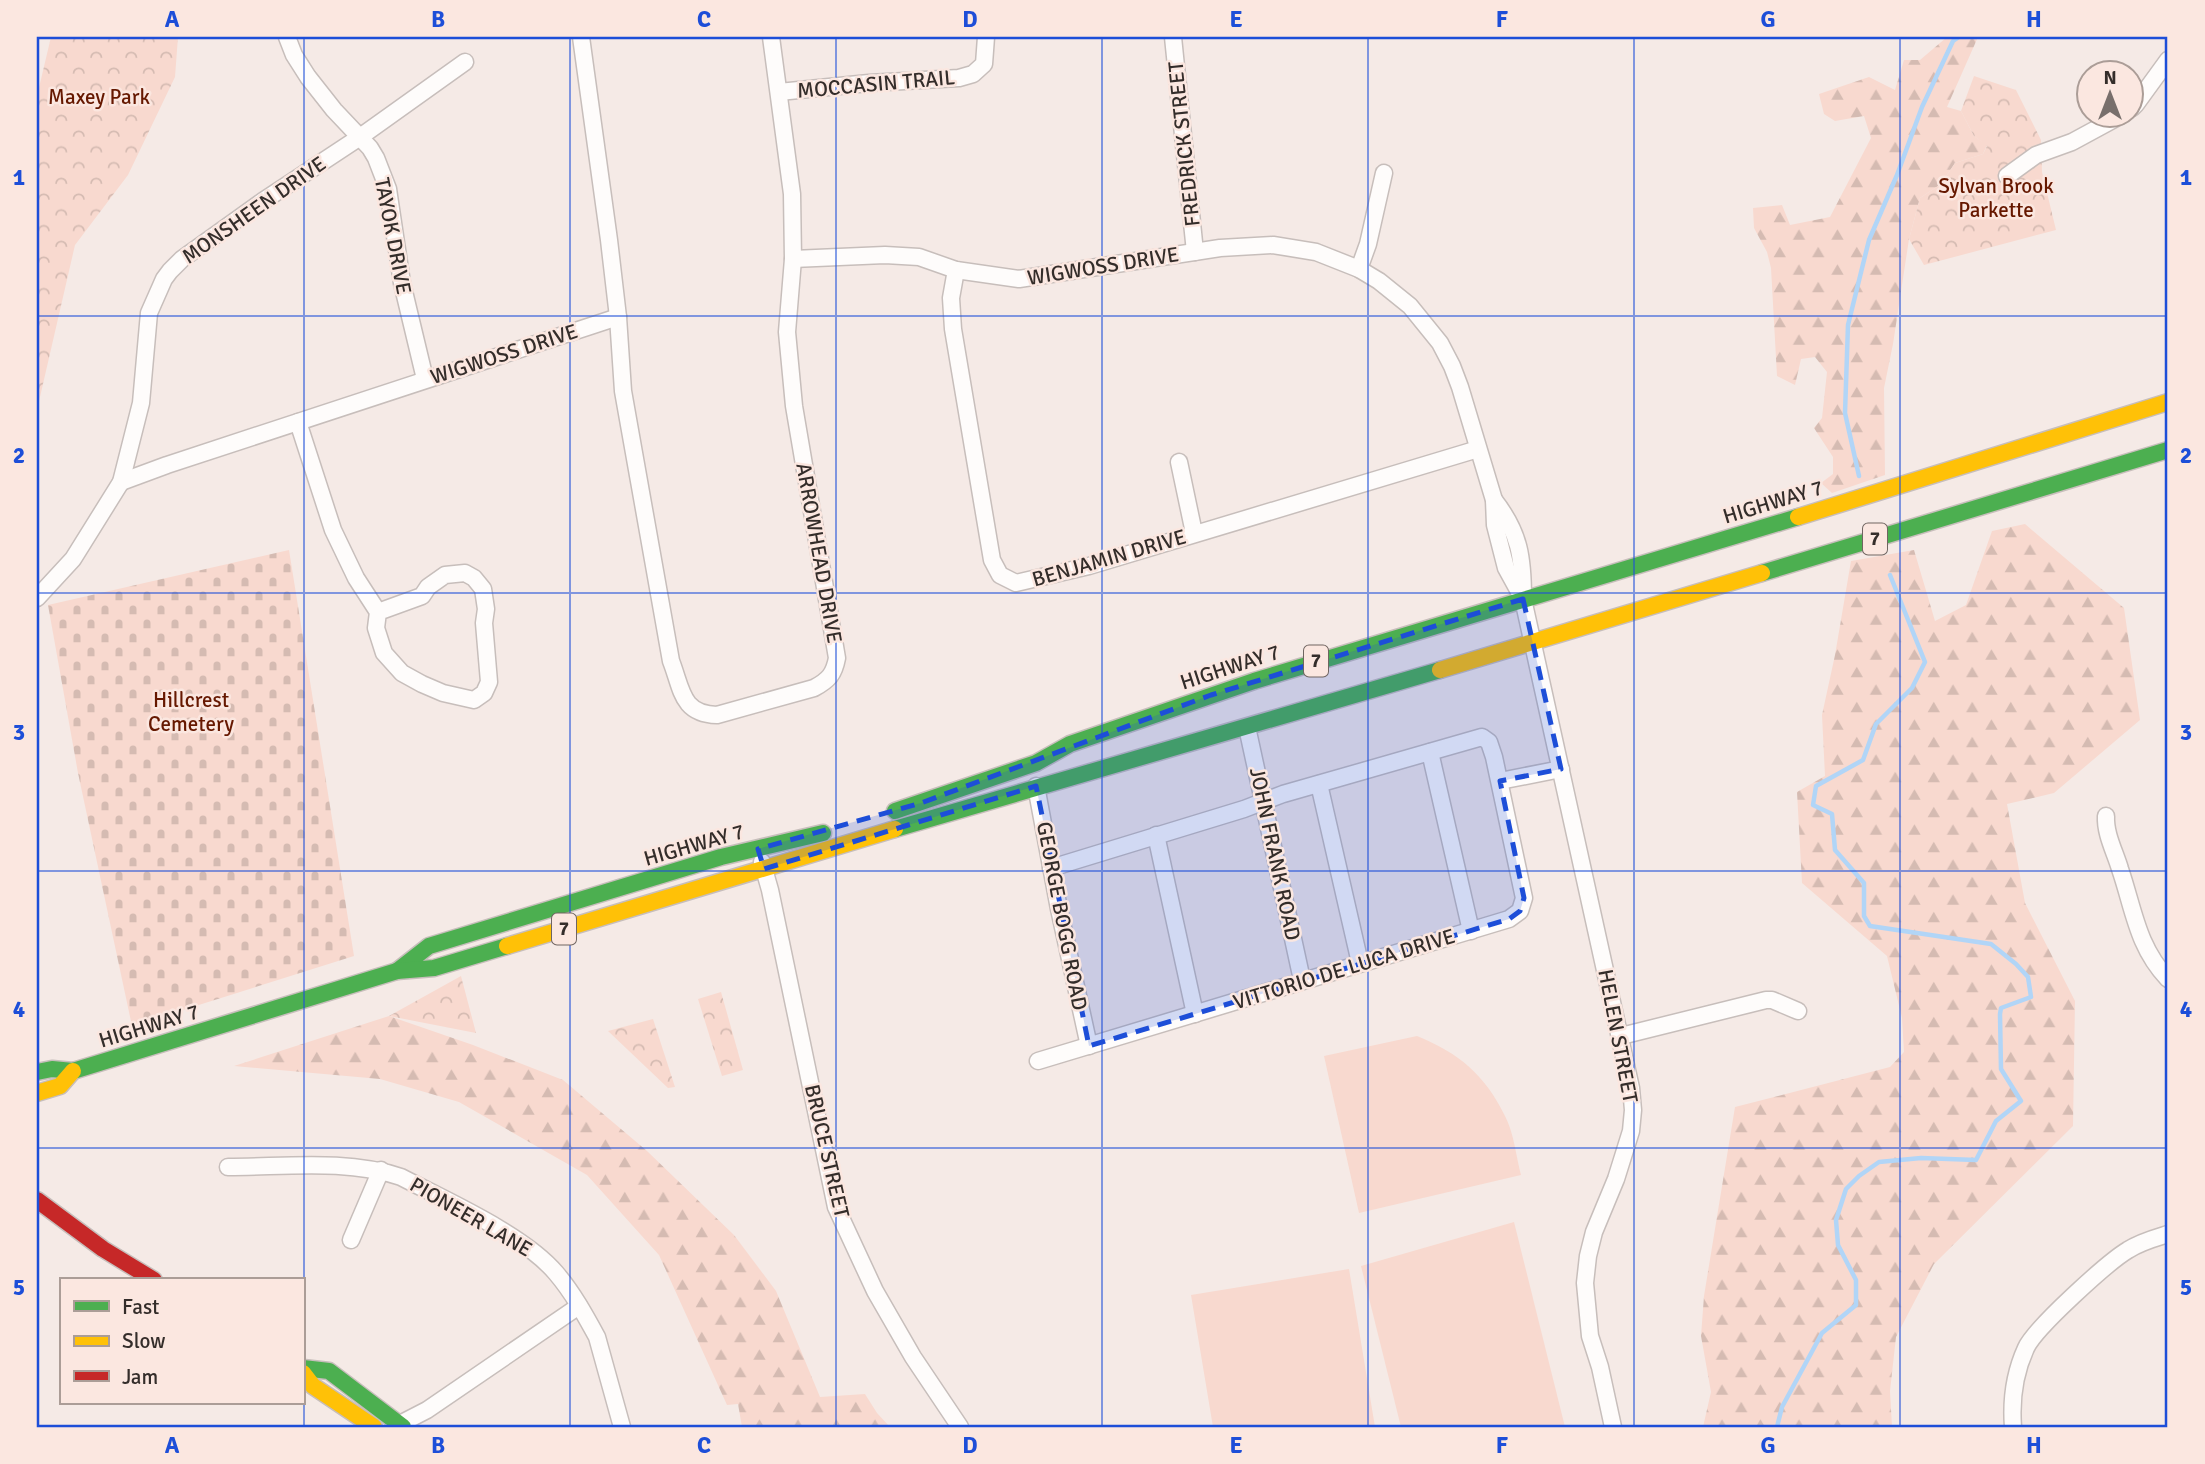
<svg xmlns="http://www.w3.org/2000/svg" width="2205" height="1464" font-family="Signika,sans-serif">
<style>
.grass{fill:#f8d9cf}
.forest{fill:url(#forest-firs)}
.cemetery{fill:url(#cemetery-stones)}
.park{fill:url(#park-crowns)}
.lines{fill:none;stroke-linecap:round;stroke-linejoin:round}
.stream{stroke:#b1d5f7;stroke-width:4.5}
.street-casing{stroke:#c7bebb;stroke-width:19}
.fast-casing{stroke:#c7bebb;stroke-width:19}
.slow-casing{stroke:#c7bebb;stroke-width:19}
.jam-casing{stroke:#c7bebb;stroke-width:19}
.street{stroke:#fefcfb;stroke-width:16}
.fast{stroke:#4caf50;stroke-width:16}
.slow{stroke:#ffc107;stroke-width:16}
.jam{stroke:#c62828;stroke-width:16}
.marked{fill:#1d4ed8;fill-opacity:0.2;stroke:#1d4ed8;stroke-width:5;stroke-dasharray:14 9;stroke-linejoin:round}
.grid{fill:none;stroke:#1d4ed8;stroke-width:2;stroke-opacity:0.55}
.labels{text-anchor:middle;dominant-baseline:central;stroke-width:5;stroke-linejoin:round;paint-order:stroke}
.shield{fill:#fbe7e0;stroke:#706561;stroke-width:2}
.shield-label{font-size:19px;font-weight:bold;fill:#342d2a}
.street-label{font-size:21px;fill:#342d2a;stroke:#fbe7e0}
.park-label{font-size:21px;fill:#661800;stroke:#fbe7e0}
.neatline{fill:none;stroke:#1d4ed8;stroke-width:2.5}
.grid-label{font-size:23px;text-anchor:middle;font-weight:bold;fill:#1d4ed8}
</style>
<defs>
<pattern id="forest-firs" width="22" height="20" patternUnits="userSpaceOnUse" patternTransform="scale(1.75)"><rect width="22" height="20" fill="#f8d9cf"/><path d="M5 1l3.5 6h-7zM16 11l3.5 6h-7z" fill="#d5bbb2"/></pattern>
<pattern id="cemetery-stones" width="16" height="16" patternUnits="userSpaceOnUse" patternTransform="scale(1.75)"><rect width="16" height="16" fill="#f8d9cf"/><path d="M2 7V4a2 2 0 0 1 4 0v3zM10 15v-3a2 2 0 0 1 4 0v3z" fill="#d5bbb2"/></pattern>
<pattern id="park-crowns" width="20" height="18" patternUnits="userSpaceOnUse" patternTransform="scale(1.75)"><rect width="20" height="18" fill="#f8d9cf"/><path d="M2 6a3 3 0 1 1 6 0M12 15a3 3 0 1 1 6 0" fill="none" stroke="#d5bbb2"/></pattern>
</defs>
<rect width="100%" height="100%" fill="#f5eae6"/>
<g class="grass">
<path d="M1417 1036C1459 1053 1485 1075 1505 1116 1514 1133 1516 1156 1521 1175L1359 1213 1324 1056Z"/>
<path d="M1514 1222 1565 1427H1401L1361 1266Z"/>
<path d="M1349 1269 1375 1427H1213L1191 1295Z"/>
</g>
<g class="forest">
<path d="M1947 37H1978L1947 107 1961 111 1974 136 1987 145 1983 154 1955 163 1941 184 1920 198 1909 239 1893 344 1884 388 1885 475 1832 493 1821 483 1833 474V457L1814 428 1822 418 1827 372 1815 357 1801 359 1795 385 1777 376 1771 268 1767 252 1754 228 1753 208 1782 205 1790 225 1830 217 1871 138 1864 116 1835 121 1824 114 1819 94 1869 77 1895 90 1904 60H1920Z"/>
<path d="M2025 524 2124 608 2140 720 2054 793 2007 804 2025 903 2075 1001 2073 1126 1934 1264 1896 1337 1890 1391 1892 1427H1703L1711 1392 1701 1336 1704 1296 1735 1107 1890 1067 1904 1052 1902 1018 1887 956 1802 883 1797 792 1825 776 1822 715 1835 655 1851 561 1914 550 1935 621 1966 605 1992 531Z"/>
<path d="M389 1016 473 1045 563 1080 647 1151 734 1235 776 1291 820 1397 865 1394 877 1413 890 1427H742L738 1404 727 1405 659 1255 587 1175 459 1102 380 1079 234 1066Z"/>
</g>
<path class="cemetery" d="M289 550 354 956 132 1026 78 773 48 605Z"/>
<g class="park">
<path d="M51 37H178L175 77 128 175 75 245 37 410V96Z"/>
<path d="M1974 76 2016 90 2041 140 2042 172 2056 230 1924 265 1909 239 1920 198 1941 184 1955 163 1983 154 1987 146 1974 136 1961 111Z"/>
<path d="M461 976 476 1033 389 1016Z"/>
<path d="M721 992 743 1070 722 1076 698 999Z"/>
<path d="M653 1019 675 1087 668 1088 608 1031Z"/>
</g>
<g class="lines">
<g class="stream">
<path d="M1859 476 1845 413 1848 325 1869 240 1897 175 1922 107 1953 41 1959 37"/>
<path d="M1777 1427 1782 1407 1822 1333 1856 1305V1280L1838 1245 1836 1220 1846 1189 1859 1176 1879 1162 1921 1158 1976 1160 1996 1121 2021 1101 2001 1069 2000 1014 2001 1008 2031 997 2028 977 2016 964 1991 944 1870 926 1864 916V883L1835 850 1832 814 1813 805 1816 786 1863 760 1876 724 1912 688 1925 662 1890 575"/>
</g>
<g class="street-casing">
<g id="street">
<path d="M287 37 294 55 308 77 334 110 370 148 376 158 388 189 402 283 425 379"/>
<path d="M581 37 609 240 618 317 623 391 671 661C682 689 681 714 717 715L814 688C829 680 834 674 837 658L794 406 787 332 793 259 792 194 771 37"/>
<path d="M1173 37 1195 252"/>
<path d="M779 92 869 83 959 78 973 74 984 64 986 37"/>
<path d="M2132 108 2136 104 2168 60"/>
<path d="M2007 176 2036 155 2072 142 2120 116"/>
<path d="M793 259 885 255 919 257 956 270 1019 279 1220 248 1273 245 1316 252 1359 269 1379 281 1410 306 1440 343 1452 366 1460 387 1494 500 1495 525 1506 568 1523 599"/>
<path d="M1359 269 1368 244 1384 173"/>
<path d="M956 270 951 298 953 329 992 560 1000 575 1016 583 1089 566 1478 449"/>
<path d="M298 422 333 530 356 578 378 612 376 628 384 653 402 673 422 684 443 693 474 700 484 693 489 682 484 623 486 609 483 589 474 578 465 573 445 575 428 587 422 596 378 612"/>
<path d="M1179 462 1194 533"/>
<path d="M121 482 167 465 618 317"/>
<path d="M1494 500C1520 533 1523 558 1523 599L1631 1088 1633 1110 1631 1131 1616 1179 1594 1232 1588 1256 1585 1283 1590 1336 1600 1367 1613 1427"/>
<path d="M37 598 73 559 121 482 141 403 149 313 164 279 170 271 182 259 263 201 360 137 465 62"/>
<path d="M1247 727 1302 980"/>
<path d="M1430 752 1471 931"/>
<path d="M1500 781 1561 769"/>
<path d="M1319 784 1360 963"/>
<path d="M1036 786 1059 909 1089 1046"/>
<path d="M2106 816C2105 834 2115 852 2120 869 2134 910 2137 946 2168 979"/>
<path d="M1156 835 1195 1014"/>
<path d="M762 862 770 890 836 1207 875 1291 913 1357 960 1427"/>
<path d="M1621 1036 1766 1000H1772L1798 1011"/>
<path d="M1038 1061 1509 919 1520 911 1524 898 1494 757 1489 742 1482 737 1283 794 1244 809 1051 868"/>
<path d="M228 1167C286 1167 346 1159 401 1177 447 1201 524 1235 556 1273 573 1293 585 1315 597 1337L622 1427"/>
<path d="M351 1240 381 1170"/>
<path d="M394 1427 427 1410 579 1306"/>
<path d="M2013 1427C2011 1401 2015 1372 2026 1348 2035 1328 2108 1262 2128 1250 2140 1242 2155 1238 2168 1234"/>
</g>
</g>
<g class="fast-casing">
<g id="fast">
<path d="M1762 573 2168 450"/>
<path d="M895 811 1036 763 1070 744 1254 681 1798 517"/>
<path d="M895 829 1440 670"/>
<path d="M397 971 429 946 721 857 823 833"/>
<path d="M37 1072 52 1069 73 1071 397 971 434 968 507 946"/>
<path d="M303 1368 329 1371 403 1427"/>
</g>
</g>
<g class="slow-casing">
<g id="slow">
<path d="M1798 517 2168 402"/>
<path d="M1440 670 1762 573"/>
<path d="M507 946 895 829"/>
<path d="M37 1093 60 1086 73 1071"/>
<path d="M303 1373 313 1386 374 1427"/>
</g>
</g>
<g class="jam-casing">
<path id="jam" d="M37 1200 103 1249 154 1280"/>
</g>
<use href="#street" class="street"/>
<use href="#fast" class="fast"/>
<use href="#slow" class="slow"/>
<use href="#jam" class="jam"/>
</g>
<path class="marked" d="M1523 599 1561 769 1500 781 1524 898 1520 911 1509 919 1089 1046 1036 786 764 869 758 849 921 803 1211 695Z"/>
<path class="grid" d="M304 37V1427M570 37V1427M836 37V1427M1102 37V1427M1368 37V1427M1634 37V1427M1900 37V1427M37 316H2168M37 593H2168M37 871H2168M37 1148H2168"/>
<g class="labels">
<g class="shield">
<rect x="1863" y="523.5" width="24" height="31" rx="5"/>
<rect x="1304" y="645.5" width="24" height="31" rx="5"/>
<rect x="552" y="913.5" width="24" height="31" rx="5"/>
</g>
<g class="shield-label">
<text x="1875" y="539">7</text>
<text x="1316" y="661">7</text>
<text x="564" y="929">7</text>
</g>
<g class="street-label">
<text transform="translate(876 84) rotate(-5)">MOCCASIN TRAIL</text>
<text transform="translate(1184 144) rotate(-96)">FREDRICK STREET</text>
<text transform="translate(254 210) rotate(-35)">MONSHEEN DRIVE</text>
<text transform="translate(393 236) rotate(79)">TAYOK DRIVE</text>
<text transform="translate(1103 266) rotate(-9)">WIGWOSS DRIVE</text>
<text transform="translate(504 354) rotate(-18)">WIGWOSS DRIVE</text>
<text transform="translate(1773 502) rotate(-17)">HIGHWAY 7</text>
<text transform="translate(819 553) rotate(80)">ARROWHEAD DRIVE</text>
<text transform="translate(1109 558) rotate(-16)">BENJAMIN DRIVE</text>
<text transform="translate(1230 667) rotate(-18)">HIGHWAY 7</text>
<text transform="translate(694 845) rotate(-16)">HIGHWAY 7</text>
<text transform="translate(1275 854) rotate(78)">JOHN FRANK ROAD</text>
<text transform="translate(1062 916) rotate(79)">GEORGE BOGG ROAD</text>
<text transform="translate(1344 969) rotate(-17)">VITTORIO DE LUCA DRIVE</text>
<text transform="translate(149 1026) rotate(-17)">HIGHWAY 7</text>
<text transform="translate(1618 1036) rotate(79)">HELEN STREET</text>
<text transform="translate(827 1151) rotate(77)">BRUCE STREET</text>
<text transform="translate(471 1217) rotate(30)">PIONEER LANE</text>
</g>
<g class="park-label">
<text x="99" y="97">Maxey Park</text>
<text x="1996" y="186">Sylvan Brook<tspan x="1996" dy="24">Parkette</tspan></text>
<text x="191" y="700">Hillcrest<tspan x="191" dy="24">Cemetery</tspan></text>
</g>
</g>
<rect width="2205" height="1464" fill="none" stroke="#fbe7e0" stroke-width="77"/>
<rect x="60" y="1278" width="245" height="126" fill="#fbe7e0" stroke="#ab9d97" stroke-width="2"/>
<rect x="74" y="1301" width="35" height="10" fill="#4caf50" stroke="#ab9d97" stroke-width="2"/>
<text x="122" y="1314" font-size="21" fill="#342d2a">Fast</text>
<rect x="74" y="1336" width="35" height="10" fill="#ffc107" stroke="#ab9d97" stroke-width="2"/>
<text x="122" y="1348" font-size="21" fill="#342d2a">Slow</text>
<rect x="74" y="1371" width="35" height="10" fill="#c62828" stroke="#ab9d97" stroke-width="2"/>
<text x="122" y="1384" font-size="21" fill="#342d2a">Jam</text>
<g transform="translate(2110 94)"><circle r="33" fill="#fbe7e0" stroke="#ab9d97" stroke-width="2"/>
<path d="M0-5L12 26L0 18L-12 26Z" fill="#786f6c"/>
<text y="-10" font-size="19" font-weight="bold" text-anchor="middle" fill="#342d2a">N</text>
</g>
<rect x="38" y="38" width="2128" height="1388" class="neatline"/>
<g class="grid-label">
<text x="172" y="27">A</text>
<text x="438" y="27">B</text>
<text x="704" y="27">C</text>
<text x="970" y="27">D</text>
<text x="1236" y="27">E</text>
<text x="1502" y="27">F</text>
<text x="1768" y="27">G</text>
<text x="2034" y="27">H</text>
<text x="19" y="185">1</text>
<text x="2186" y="185">1</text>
<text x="19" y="463">2</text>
<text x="2186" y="463">2</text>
<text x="19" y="740">3</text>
<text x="2186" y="740">3</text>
<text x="19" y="1017">4</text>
<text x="2186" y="1017">4</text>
<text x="19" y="1295">5</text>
<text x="2186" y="1295">5</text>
<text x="172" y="1453">A</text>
<text x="438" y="1453">B</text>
<text x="704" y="1453">C</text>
<text x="970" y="1453">D</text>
<text x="1236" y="1453">E</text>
<text x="1502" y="1453">F</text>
<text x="1768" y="1453">G</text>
<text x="2034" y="1453">H</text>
</g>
</svg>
